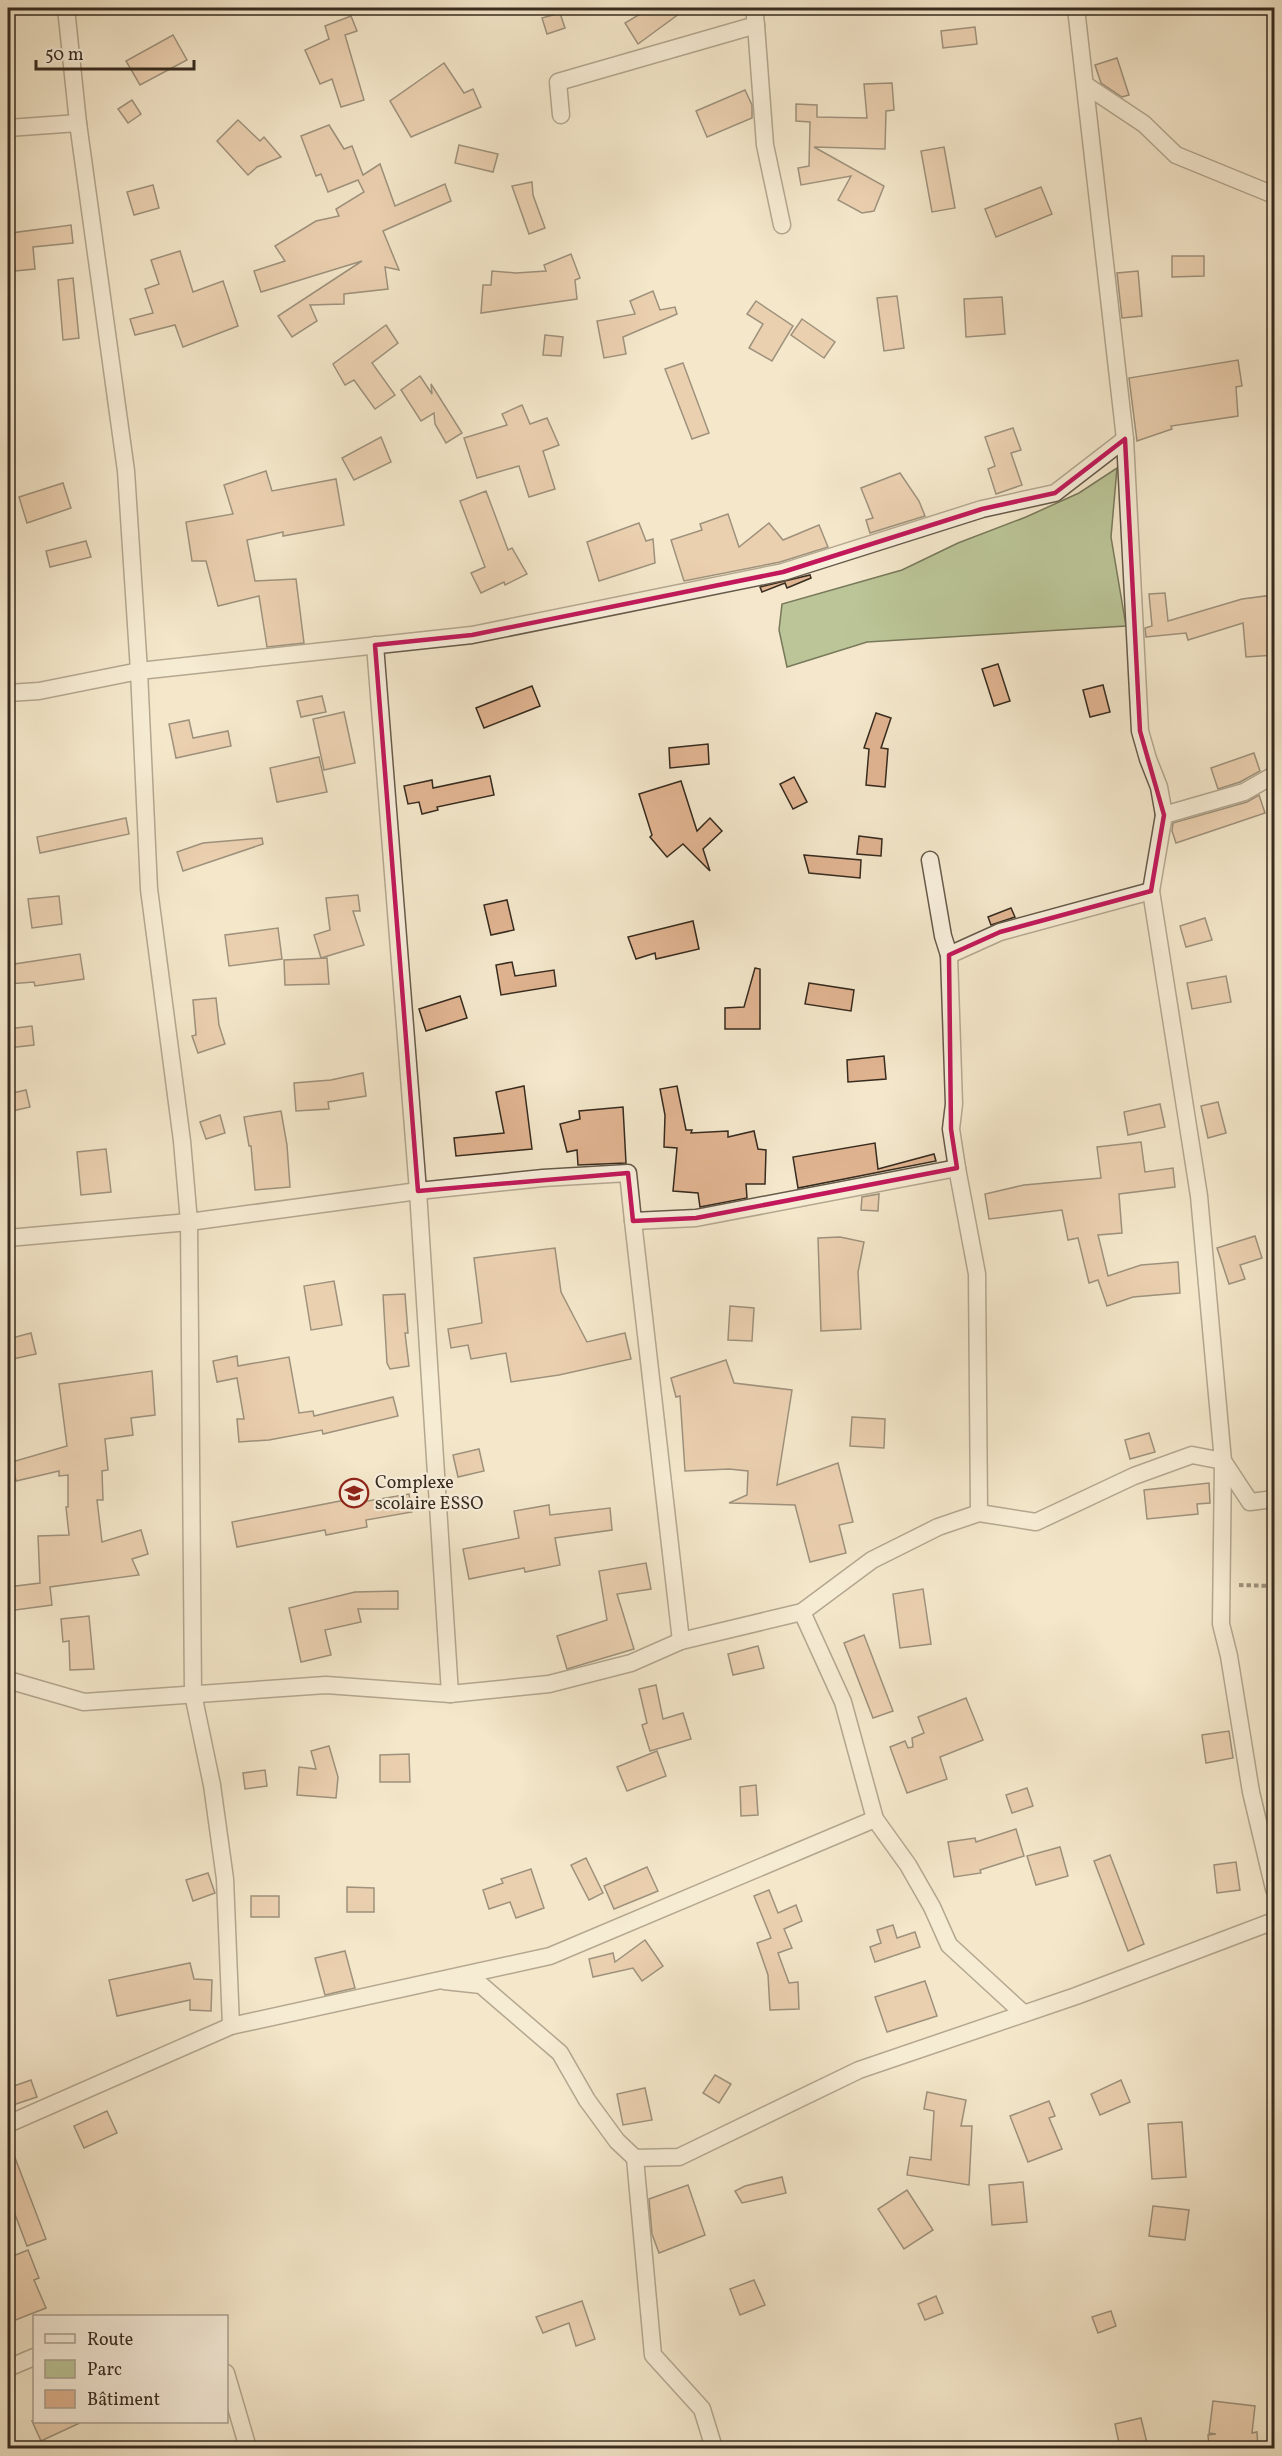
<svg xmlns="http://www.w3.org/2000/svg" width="1282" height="2456" font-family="Vollkorn,serif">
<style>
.green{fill:#bbc597;stroke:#78785b;stroke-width:1.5}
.building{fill:#e1b491;stroke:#362b1f;stroke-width:1.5}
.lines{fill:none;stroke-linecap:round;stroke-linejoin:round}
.street-casing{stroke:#665a4a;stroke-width:19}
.path{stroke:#362b1f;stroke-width:4;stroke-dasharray:4.5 3;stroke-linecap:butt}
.street{stroke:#f8efdd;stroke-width:16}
.marked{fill:none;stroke:#c2185b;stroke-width:4.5;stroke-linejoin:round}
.labels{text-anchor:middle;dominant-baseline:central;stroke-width:4.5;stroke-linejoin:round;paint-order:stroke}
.poi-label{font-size:18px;fill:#362b1f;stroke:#f8efdd;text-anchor:start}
</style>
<rect width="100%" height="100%" fill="#f4e7cb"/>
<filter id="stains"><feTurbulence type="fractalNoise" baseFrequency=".00333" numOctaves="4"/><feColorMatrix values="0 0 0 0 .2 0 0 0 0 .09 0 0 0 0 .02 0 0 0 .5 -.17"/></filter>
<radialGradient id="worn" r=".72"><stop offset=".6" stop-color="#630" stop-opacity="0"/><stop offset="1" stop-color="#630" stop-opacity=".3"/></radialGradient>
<path class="green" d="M1117 468 1111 537 1126 626 867 642 787 667 779 630 782 604 902 570 958 543 1026 517 1079 493Z"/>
<g class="building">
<path d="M650 8H687L638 44 625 23Z"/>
<path d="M560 13 565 28 547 34 542 18Z"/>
<path d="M351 16 357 31 345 35 364 100 341 107 332 79 320 84 305 50 329 39 325 26Z"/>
<path d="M975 27 977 44 943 48 941 31Z"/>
<path d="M173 35 187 60 140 85 126 61Z"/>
<path d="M1117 58 1129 95 1122 97 1101 83 1095 65Z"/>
<path d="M444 63 464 93 473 89 481 107 411 137 390 101Z"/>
<path d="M892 83 894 110 886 111 885 149 814 147 884 186 874 211 862 213 838 200 851 176 801 185 798 168 809 166 810 122 796 121V104L817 105V117L867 118 864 84Z"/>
<path d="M745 90 752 105V118L707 137 696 111Z"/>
<path d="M132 100 141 114 128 123 118 109Z"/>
<path d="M238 120 260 141 264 137 281 157 257 167 248 175 217 141Z"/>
<path d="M329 125 344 149 352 146 363 175 380 164 395 206 445 184 451 201 383 231 399 270 385 267 388 289 344 294V304L310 305 317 321 292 337 278 316 362 261 261 292 254 271 285 261 275 246 316 221 339 216 336 209 364 192 358 180 328 192 321 174 316 176 301 136Z"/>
<path d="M459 145 498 154 493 172 455 163Z"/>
<path d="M944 147 955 208 932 212 921 151Z"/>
<path d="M532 182 533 195 545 228 529 234 512 186Z"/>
<path d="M153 185 159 208 134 215 127 192Z"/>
<path d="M1041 187 1052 214 996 237 985 209Z"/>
<path d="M71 225 73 243 33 247 35 269 15 271 11 233Z"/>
<path d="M180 251 193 292 223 281 238 326 183 347 175 325 135 335 130 319 153 313 145 289 159 284 151 260Z"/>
<path d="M571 254 580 278 575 280 577 299 481 313 483 285H491L492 271 516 273 546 271 544 265Z"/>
<path d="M1172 256H1204V276L1172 277Z"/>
<path d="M1138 271 1142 316 1122 318 1117 273Z"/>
<path d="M73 278 79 338 63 340 58 280Z"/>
<path d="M653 291 660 310 675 307 677 314 623 337 626 354 604 358 597 321 635 314 630 301Z"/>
<path d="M897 296 904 348 884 351 877 298Z"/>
<path d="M1002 297 1005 334 966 337 964 299Z"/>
<path d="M756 301 793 326 772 361 749 348 763 324 747 314Z"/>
<path d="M802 319 835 342 824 358 791 335Z"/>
<path d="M386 325 398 343 372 363 395 395 375 409 354 380 345 385 333 364Z"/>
<path d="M545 335 563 337 561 356 543 355Z"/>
<path d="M1238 360 1242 386 1236 387 1238 416 1171 426 1172 429 1137 441 1129 378Z"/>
<path d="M683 363 709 433 692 439 665 369Z"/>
<path d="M420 376 432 394 431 384 462 433 446 443 435 424 434 413 421 421 401 390Z"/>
<path d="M522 405 530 424 547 418 559 445 543 451 555 489 529 497 519 466 477 478 464 438 507 425 502 414Z"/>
<path d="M1013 428 1021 450 1011 453 1022 485 996 494 988 469 995 466 985 437Z"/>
<path d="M381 437 391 462 354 480 342 458Z"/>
<path d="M266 471 272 491 336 479 344 525 283 536V532L247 540 255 581 296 579 304 643 267 647 259 596 218 606 206 561H192L186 522 233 514 224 485Z"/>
<path d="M900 473 919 501 925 516 870 533 866 520 873 518 861 488Z"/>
<path d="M63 483 71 508 27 523 19 497Z"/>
<path d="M486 491 508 550 512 548 527 574 505 585 504 582 481 593 471 573 485 567 460 501Z"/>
<path d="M728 514 739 547 769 523 783 540 819 525 828 547 780 562 684 581 671 540 702 530 700 524Z"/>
<path d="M639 523 646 541 653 539 655 563 599 581 587 542Z"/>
<path d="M86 541 91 557 50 567 46 551Z"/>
<path d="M810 575 811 578 787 588 785 583 762 592 760 587Z"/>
<path d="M1165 593 1168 621 1242 599 1273 595 1275 655 1246 657 1243 623 1188 640 1186 633 1146 637 1145 628 1152 626 1149 594Z"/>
<path d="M998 664 1010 701 994 706 982 669Z"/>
<path d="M1103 685 1110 712 1090 717 1083 690Z"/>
<path d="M532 686 540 706 484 728 476 708Z"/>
<path d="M322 696 326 712 301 717 297 701Z"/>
<path d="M344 712 355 763 324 770 313 719Z"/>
<path d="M876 713 891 718 881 748 888 749 885 787 866 785 869 749 864 748Z"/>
<path d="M189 720 193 738 228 731 231 746 176 758 169 724Z"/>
<path d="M708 744 709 764 670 768 669 748Z"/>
<path d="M1254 753 1260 771 1240 782 1218 789 1211 768Z"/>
<path d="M319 757 327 792 277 802 270 768Z"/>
<path d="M490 776 494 795 437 807 438 810 422 814 419 802 408 804 404 786 432 780 433 788Z"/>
<path d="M794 777 807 802 793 809 780 784Z"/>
<path d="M681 781 697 831 710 818 722 831 703 849 710 871 683 844 667 857 650 837 652 835 639 794Z"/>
<path d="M1259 795 1265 813 1176 843 1172 831 1173 823 1247 802Z"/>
<path d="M126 818 129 834 40 853 37 837Z"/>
<path d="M859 836 882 839 881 856 857 854Z"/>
<path d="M262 838 263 844 183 871 177 852 203 843Z"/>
<path d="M804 855 861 860 860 878 809 873Z"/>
<path d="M358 895 360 911H353L364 945 321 958 314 935 330 930 326 898Z"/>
<path d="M59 896 62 924 32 928 28 899Z"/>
<path d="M507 900 514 930 491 935 484 905Z"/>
<path d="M1011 908 1015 917 991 925 988 917Z"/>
<path d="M1205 918 1212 940 1186 947 1180 926Z"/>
<path d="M693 921 699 949 656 959 655 953 636 959 628 937Z"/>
<path d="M278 928 282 959 229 966 225 935Z"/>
<path d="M80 954 84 979 35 986 34 982 8 984V965Z"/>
<path d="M327 958 329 984 285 985 284 960Z"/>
<path d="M512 962 515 976 554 970 556 986 501 995 496 965Z"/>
<path d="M755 968 760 969V1029H725V1008L744 1007Z"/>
<path d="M1226 976 1231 1002 1192 1009 1187 983Z"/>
<path d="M809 983 854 990 851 1011 805 1004Z"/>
<path d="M460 996 467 1018 426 1031 419 1009Z"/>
<path d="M216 998 219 1025 225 1044 198 1053 192 1036 196 1035 193 1000Z"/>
<path d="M32 1026 34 1045 8 1048V1029Z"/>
<path d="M884 1056 886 1079 848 1082 847 1060Z"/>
<path d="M363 1073 366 1096 328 1102 329 1109 296 1111 294 1083 331 1080Z"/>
<path d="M524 1086 532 1149 456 1156 454 1138 504 1133 496 1092Z"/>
<path d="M677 1086 686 1130H692L691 1133 728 1131V1137L754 1131 758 1149 766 1150 765 1184H746L747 1198 700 1207 698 1193 673 1191 677 1148 664 1147 665 1115 660 1089Z"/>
<path d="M26 1090 30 1107 8 1112V1094Z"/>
<path d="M1218 1102 1226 1133 1208 1138 1201 1106Z"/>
<path d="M1160 1104 1165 1127 1128 1135 1124 1112Z"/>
<path d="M623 1107 626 1163 578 1165 577 1150 567 1152 560 1124 580 1119 579 1111Z"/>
<path d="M281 1111 287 1145 290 1187 255 1190 251 1146H249L244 1117Z"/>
<path d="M220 1115 225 1133 206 1139 200 1122Z"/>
<path d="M1141 1142 1145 1172 1173 1168 1175 1187 1119 1194 1122 1233 1098 1235 1108 1276 1141 1265 1178 1262 1180 1293 1133 1297 1107 1306 1098 1280 1089 1283 1078 1238 1068 1240 1062 1210 989 1219 985 1194 1024 1185 1101 1178 1097 1147Z"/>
<path d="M875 1143 878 1169 934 1154 936 1161 798 1188 793 1157Z"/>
<path d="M106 1149 111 1192 81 1195 77 1152Z"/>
<path d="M879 1194 878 1211 861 1210 862 1197Z"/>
<path d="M1255 1236 1262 1258 1240 1265 1245 1279 1229 1284 1217 1248Z"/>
<path d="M840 1237 864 1242 858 1272 861 1329 821 1331 818 1238Z"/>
<path d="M555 1248 561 1292 587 1342 625 1333 631 1359 559 1375 511 1382 506 1353 471 1359 468 1345 451 1348 448 1329 482 1323 474 1258Z"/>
<path d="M334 1281 342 1325 311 1330 304 1286Z"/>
<path d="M405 1294 408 1333H405L409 1366 390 1369 387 1363 383 1295Z"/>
<path d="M730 1306 754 1308 752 1341 728 1340Z"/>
<path d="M31 1333 36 1354 8 1360V1339Z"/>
<path d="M237 1356 238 1366 289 1357 299 1413 313 1411 314 1416 393 1397 398 1416 323 1434 322 1430 269 1440 239 1442 237 1419H244L237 1378 217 1382 213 1361Z"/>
<path d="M726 1360 734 1383 792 1390 777 1485 838 1463 853 1522 839 1525 846 1553 810 1562 795 1505 729 1503 747 1495 748 1471 729 1469 685 1471 680 1396 676 1397 671 1378Z"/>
<path d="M152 1371 155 1415 131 1418 133 1435 105 1439 108 1470 102 1471 103 1500H97L102 1542 141 1530 148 1554 132 1559 139 1575 50 1587 52 1605 8 1611V1587L40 1583 38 1536 69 1535 66 1507H68V1475L59 1476V1471L16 1481 12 1462 67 1446 59 1384Z"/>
<path d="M852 1417 885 1419 884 1448 850 1446Z"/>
<path d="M1149 1433 1155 1452 1130 1459 1125 1440Z"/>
<path d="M479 1449 484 1471 458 1477 453 1455Z"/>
<path d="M1209 1483 1210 1503 1197 1504 1198 1514 1147 1519 1144 1490Z"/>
<path d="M409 1494 412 1512 366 1520 367 1527 326 1535 325 1530 237 1547 232 1522 361 1497 362 1502Z"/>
<path d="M549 1505 550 1515 610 1508 612 1530 555 1538 560 1565 525 1572 524 1568 469 1579 463 1549 519 1538 514 1511Z"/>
<path d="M646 1563 651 1589 617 1594 634 1649 567 1669 557 1636 607 1620 599 1571Z"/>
<path d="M923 1589 931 1644 900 1648 893 1594Z"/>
<path d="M398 1591V1609H358L361 1622 325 1630 331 1655 301 1662 289 1608 355 1592Z"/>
<path d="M89 1616 94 1669 70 1670 69 1641 63 1642 61 1619Z"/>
<path d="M864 1635 893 1711 873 1718 844 1643Z"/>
<path d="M758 1646 764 1668 733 1675 728 1654Z"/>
<path d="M656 1685 663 1719 683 1713 691 1739 650 1751 642 1725 647 1723 639 1689Z"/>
<path d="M966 1698 983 1740 940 1757 947 1779 907 1793 890 1747 905 1741 908 1748 913 1747 912 1738 924 1733 918 1717Z"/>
<path d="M1229 1731 1233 1758 1206 1763 1202 1735Z"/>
<path d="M329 1746 338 1777 336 1798 297 1795 299 1767 316 1769 311 1751Z"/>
<path d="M657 1751 666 1776 627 1791 617 1767Z"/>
<path d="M409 1754 410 1782H380V1755Z"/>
<path d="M265 1770 267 1786 245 1789 243 1773Z"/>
<path d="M756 1785 758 1815 741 1816 740 1787Z"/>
<path d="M1027 1788 1033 1806 1012 1813 1006 1795Z"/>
<path d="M1016 1829 1024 1856 980 1870 981 1873 954 1877 948 1842 975 1838 976 1842Z"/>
<path d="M1060 1847 1068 1876 1036 1885 1027 1856Z"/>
<path d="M1110 1855 1144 1944 1128 1951 1094 1861Z"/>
<path d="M586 1858 603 1893 589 1900 571 1865Z"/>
<path d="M1236 1862 1240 1890 1217 1893 1214 1865Z"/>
<path d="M647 1867 658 1891 614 1909 604 1886Z"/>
<path d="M531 1869 544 1908 516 1918 510 1902 489 1909 483 1890 503 1883 501 1879Z"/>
<path d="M208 1873 215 1893 193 1901 186 1880Z"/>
<path d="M347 1887 374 1888V1912H347Z"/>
<path d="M769 1890 778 1913 796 1905 802 1921 784 1929 792 1948 778 1953 789 1983 798 1982 799 2009 770 2010 768 1975 757 1943 771 1938 754 1896Z"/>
<rect x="251" y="1896" width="28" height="21"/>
<path d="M893 1925 897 1938 915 1932 920 1947 875 1962 870 1947 881 1943 877 1930Z"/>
<path d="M645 1940 663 1966 642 1981 633 1968 593 1977 589 1959 613 1953 615 1962Z"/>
<path d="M345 1951 355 1988 325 1995 315 1958Z"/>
<path d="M190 1963 194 1979 212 1980 211 2011 190 2010V2000L117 2016 109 1980Z"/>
<path d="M925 1981 937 2016 887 2032 875 1997Z"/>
<path d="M715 2075 731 2084 719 2103 703 2093Z"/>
<path d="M31 2080 37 2097 13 2105 8 2088Z"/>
<path d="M1121 2080 1130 2102 1100 2115 1091 2094Z"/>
<path d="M645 2088 652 2120 623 2125 617 2094Z"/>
<path d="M927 2092 966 2100 961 2126H972L969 2185 907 2175 910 2157 931 2160 934 2111 924 2109Z"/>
<path d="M1049 2101 1055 2116 1049 2118 1062 2149 1028 2162 1010 2116Z"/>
<path d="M107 2111 117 2133 84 2148 74 2126Z"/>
<path d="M1182 2122 1186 2177 1152 2179 1148 2124Z"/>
<path d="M9 2142 46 2239 27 2246 8 2196Z"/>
<path d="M782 2177 786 2193 742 2203 735 2191 745 2186Z"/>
<path d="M1023 2182 1027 2222 992 2225 989 2185Z"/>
<path d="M688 2185 705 2235 659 2253 652 2234 649 2199Z"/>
<path d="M907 2190 933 2230 904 2249 878 2209Z"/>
<path d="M1153 2206 1189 2210 1185 2240 1149 2236Z"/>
<path d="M28 2250 39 2278 34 2280 46 2308 8 2323V2258Z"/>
<path d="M754 2280 765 2305 740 2315 730 2289Z"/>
<path d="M936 2296 943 2313 925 2320 918 2304Z"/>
<path d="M582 2301 595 2339 576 2346 569 2323 543 2333 536 2317Z"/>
<path d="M1111 2311 1116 2326 1098 2333 1092 2317Z"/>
<path d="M1213 2401 1255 2406 1252 2433 1257 2432 1258 2448H1209L1208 2435 1216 2434 1209 2433Z"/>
<path d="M1141 2418 1147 2443 1120 2448 1115 2424Z"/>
<path d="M32 2421H84L41 2441Z"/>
</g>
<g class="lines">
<g class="street-casing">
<g id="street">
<path d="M66 8 78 123 126 471 139 671 149 889 182 1141 189 1222 193 1694 212 1785 225 1879 231 2026"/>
<path d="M1076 8 1125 439 1140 731 1148 759 1159 787 1164 815 1151 891 1199 1196 1223 1461 1221 1624 1229 1656 1251 1792 1274 1889"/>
<path d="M756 25 765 145 782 225"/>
<path d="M1087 86 1144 124 1176 155 1274 195"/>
<path d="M561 115 558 82 756 25 754 8"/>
<path d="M8 128 78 123"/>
<path d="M375 645 418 1191 450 1694"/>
<path d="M8 693 39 691 139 671 472 635 783 572 982 509 1055 493 1125 439"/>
<path d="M1164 815 1244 792 1274 775"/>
<path d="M930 860 943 936 949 955 1000 932 1151 891"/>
<path d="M633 1221 681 1641"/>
<path d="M8 1238 189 1222 418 1191 543 1178 628 1173 633 1221 696 1218 957 1168"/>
<path d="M979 1513 1036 1522 1134 1476 1192 1455 1223 1461 1250 1502 1274 1499"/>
<path d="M802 1612 843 1702 875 1819 908 1865 932 1907 949 1945 1023 2013"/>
<path d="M8 1680 84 1702 326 1685 450 1694 549 1684 631 1663 681 1641 802 1612 872 1560 938 1527 979 1513 977 1274 957 1168 951 1129 954 1104 949 955"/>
<path d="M444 1981 481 1985 560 2053 587 2100 617 2141 635 2158 679 2157 859 2070 1076 1996 1274 1921"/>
<path d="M8 2124 231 2026 550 1956 875 1819"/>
<path d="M635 2158 653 2355 702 2409 714 2448"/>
<path d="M8 2368 34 2357"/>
<path d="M226 2373 248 2448"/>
</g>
</g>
<path class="path" d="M1239 1585 1274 1586"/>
<use href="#street" class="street"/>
</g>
<path d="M0 0H1282V2456H0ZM1125 439 1140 731 1164 815 1151 891 1000 932 949 955 951 1129 957 1168 696 1218 633 1221 628 1173 418 1191 375 645 472 635 783 572 982 509 1055 493Z" fill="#f4e7cb" fill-opacity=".55" fill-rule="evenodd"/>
<path class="marked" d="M1125 439 1140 731 1164 815 1151 891 1000 932 949 955 951 1129 957 1168 696 1218 633 1221 628 1173 418 1191 375 645 472 635 783 572 982 509 1055 493Z"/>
<defs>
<g id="school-ring" transform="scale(1.5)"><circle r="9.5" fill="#f8efdd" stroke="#8f2418" stroke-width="1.5"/><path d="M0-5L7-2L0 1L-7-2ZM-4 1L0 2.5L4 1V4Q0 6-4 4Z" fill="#8f2418"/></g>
</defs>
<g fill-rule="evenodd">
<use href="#school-ring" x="354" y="1493"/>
</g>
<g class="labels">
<g class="poi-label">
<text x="375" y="1483">Complexe<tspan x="375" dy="21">scolaire ESSO</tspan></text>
</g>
</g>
<rect width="1282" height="2456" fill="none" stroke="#f4e7cb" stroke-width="30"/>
<rect x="9" y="9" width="1264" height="2438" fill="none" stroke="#362b1f" stroke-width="3"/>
<rect x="15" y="15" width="1252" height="2426" fill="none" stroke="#362b1f" stroke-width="1.5"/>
<rect x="33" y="2315" width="195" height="108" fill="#f8efdd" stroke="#aaa191" stroke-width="1.5"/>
<rect x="45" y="2334" width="30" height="9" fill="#f8efdd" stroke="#aaa191" stroke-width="1.5"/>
<text x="87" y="2345" font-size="18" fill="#362b1f">Route</text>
<rect x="45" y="2360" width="30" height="18" fill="#bbc597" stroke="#aaa191" stroke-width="1.5"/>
<text x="87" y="2375" font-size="18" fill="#362b1f">Parc</text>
<rect x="45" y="2390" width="30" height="18" fill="#e1b491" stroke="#aaa191" stroke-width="1.5"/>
<text x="87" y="2405" font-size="18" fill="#362b1f">Bâtiment</text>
<path d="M36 60v9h158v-9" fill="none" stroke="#362b1f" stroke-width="3"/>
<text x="45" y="60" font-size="18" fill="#362b1f" stroke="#f8efdd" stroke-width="4.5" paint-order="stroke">50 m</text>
<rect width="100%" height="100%" filter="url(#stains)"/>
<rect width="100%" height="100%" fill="url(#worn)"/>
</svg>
